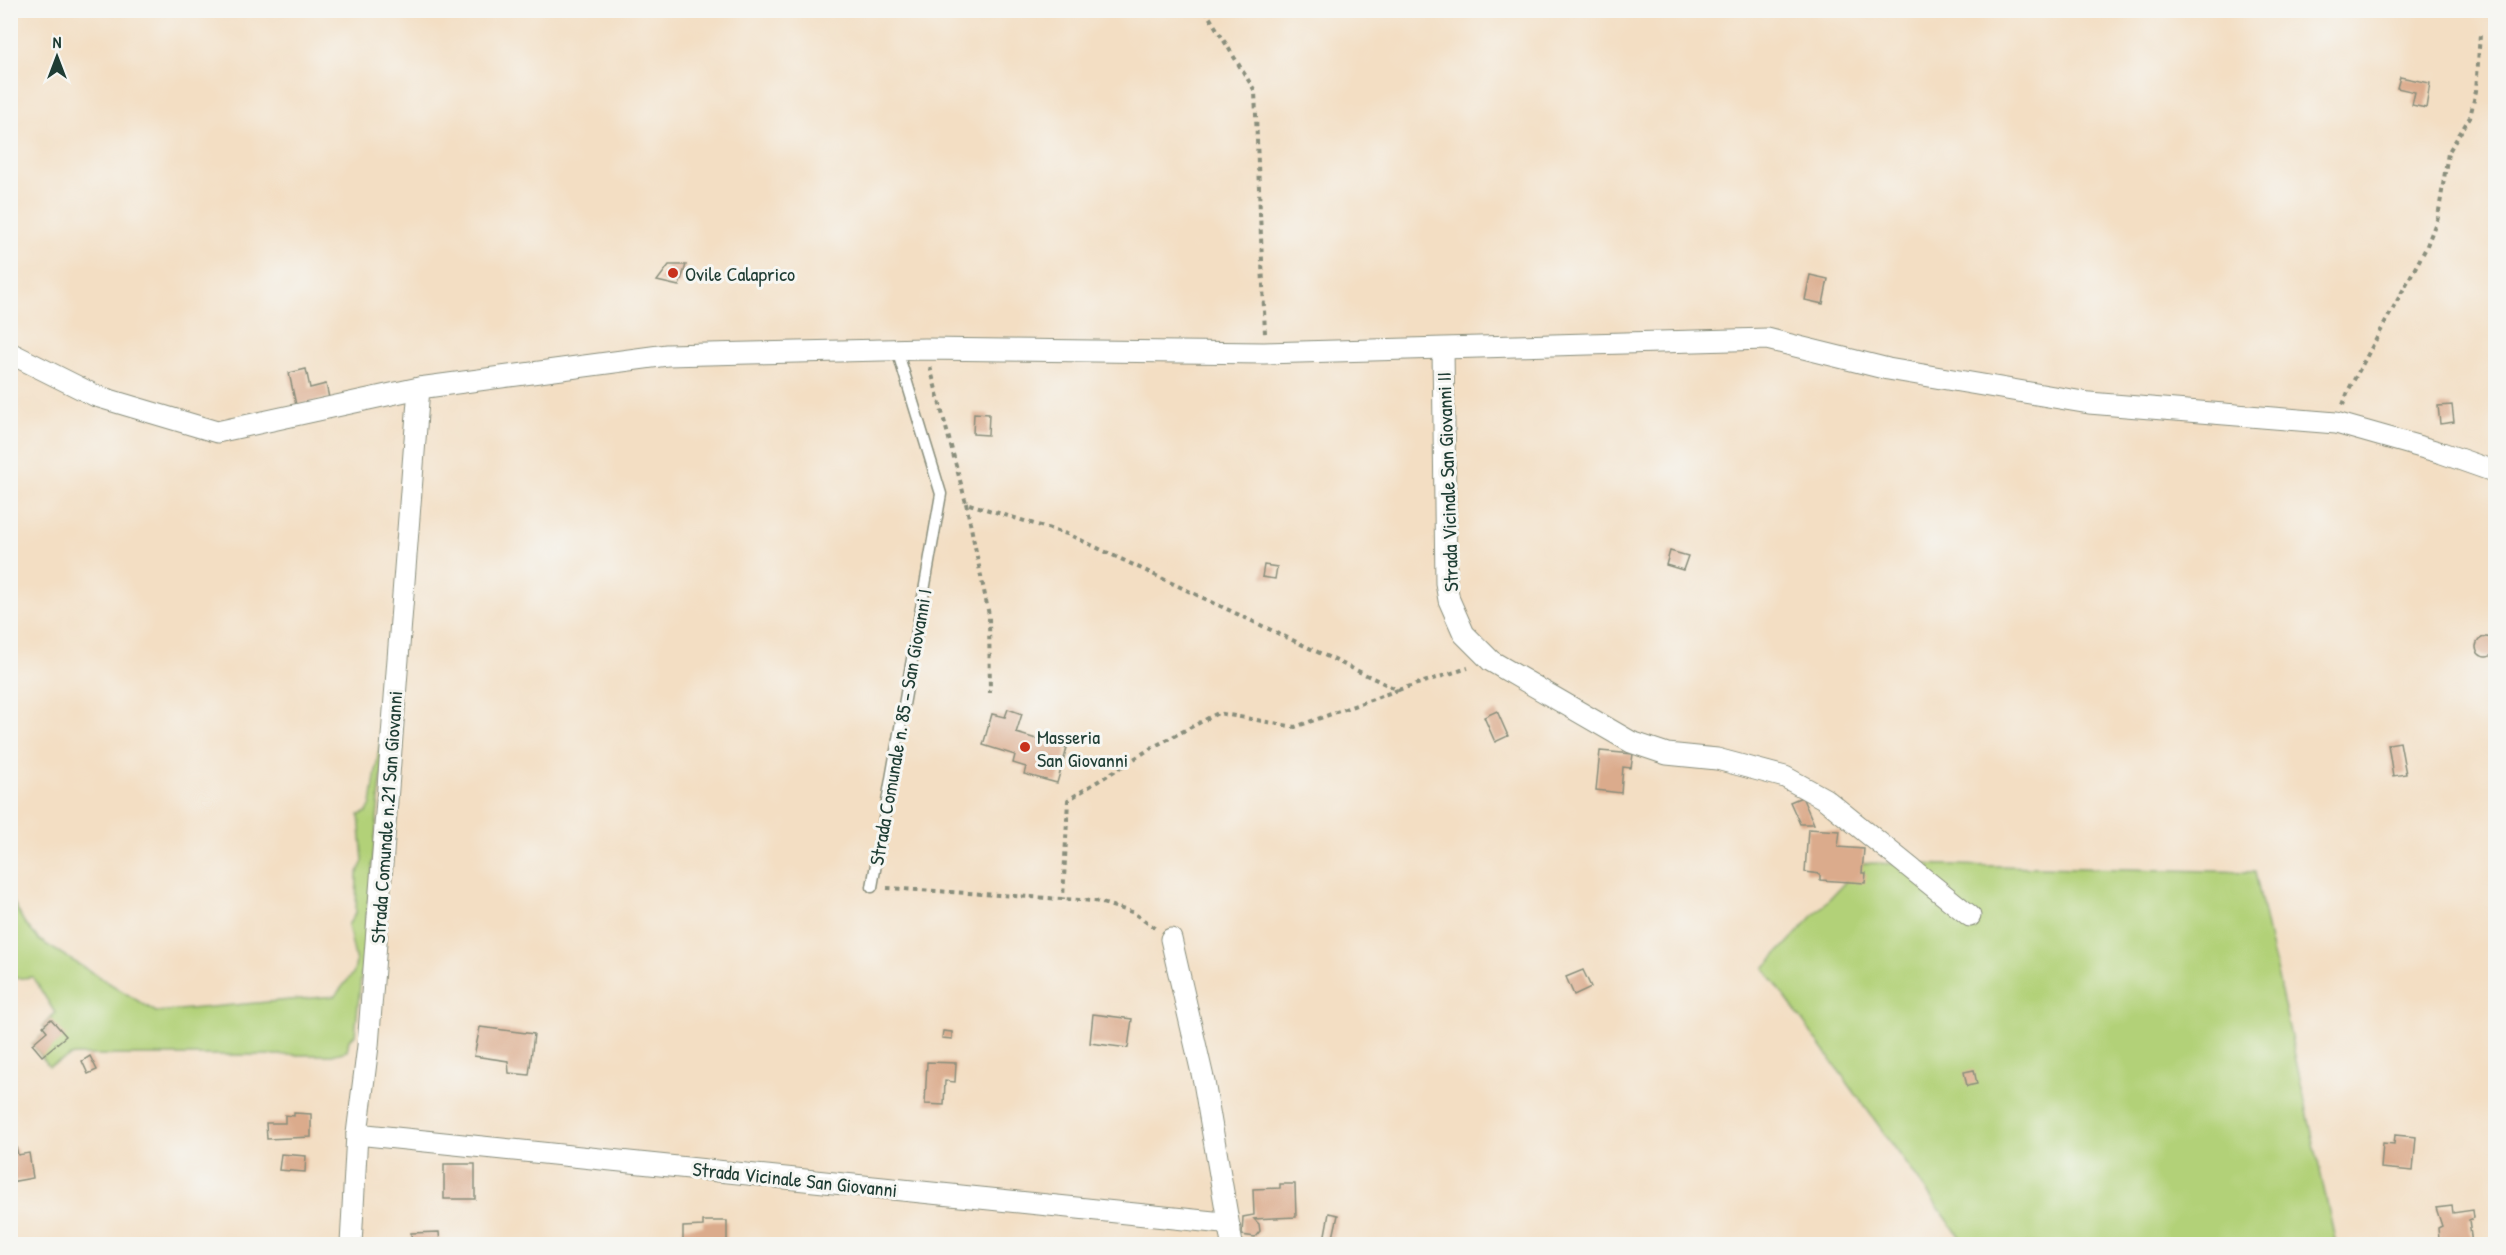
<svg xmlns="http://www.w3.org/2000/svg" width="2506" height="1255" font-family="'Patrick Hand',sans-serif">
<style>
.green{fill:#b2d178;stroke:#688756;stroke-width:1.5}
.building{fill:#dbab8c}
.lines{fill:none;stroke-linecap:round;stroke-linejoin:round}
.lane-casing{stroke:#898e7c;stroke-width:13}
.street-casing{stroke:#898e7c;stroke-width:23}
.path{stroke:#898e7c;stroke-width:4;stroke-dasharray:4.5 4.5;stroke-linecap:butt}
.lane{stroke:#fff;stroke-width:10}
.street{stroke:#fff;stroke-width:21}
.poi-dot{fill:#c8321e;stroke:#f6f6f2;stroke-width:2}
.labels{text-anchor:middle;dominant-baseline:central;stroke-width:6;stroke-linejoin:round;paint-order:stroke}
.poi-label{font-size:20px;fill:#1f3d34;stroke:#f6f6f2;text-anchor:start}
.street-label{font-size:20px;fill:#1f3d34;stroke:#f6f6f2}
</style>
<rect width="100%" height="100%" fill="#f6f6f2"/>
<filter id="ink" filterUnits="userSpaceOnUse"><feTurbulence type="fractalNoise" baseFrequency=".0167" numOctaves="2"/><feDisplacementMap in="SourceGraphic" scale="12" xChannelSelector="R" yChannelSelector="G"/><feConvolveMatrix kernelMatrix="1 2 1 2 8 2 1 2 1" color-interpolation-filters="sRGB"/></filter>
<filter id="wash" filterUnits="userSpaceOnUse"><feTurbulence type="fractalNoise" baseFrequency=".008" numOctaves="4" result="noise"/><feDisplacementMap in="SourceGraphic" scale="24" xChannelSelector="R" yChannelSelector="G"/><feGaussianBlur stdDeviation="1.35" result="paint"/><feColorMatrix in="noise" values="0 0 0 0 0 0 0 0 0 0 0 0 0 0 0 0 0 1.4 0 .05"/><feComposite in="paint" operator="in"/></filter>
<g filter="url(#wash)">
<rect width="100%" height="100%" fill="#f3dec3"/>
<g class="green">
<path d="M396 633 355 1035 349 1040 347 1051 332 1055H73L49 1066 32 1044 47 1031 43 1026 55 1013 33 977 11 979 10 896 24 922 39 940 156 1012 335 996 354 972 356 962 348 925 356 913 357 875 363 861 359 815 367 812 371 804Z"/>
<path d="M1863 863 2255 872 2336 1244H1965L1764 968Z"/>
</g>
<g id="blocks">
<g class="building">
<path d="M2400 77 2430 83 2426 108 2412 105 2415 92 2397 88Z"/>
<path d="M669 265H686L679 286 657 281Z"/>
<path d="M1810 275 1828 279 1823 304 1805 300Z"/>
<path d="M306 369 310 388 326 384 329 398 296 405 289 373Z"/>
<path d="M2452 405 2454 422 2440 424 2438 406Z"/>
<path d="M974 413 989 414 988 435 973 434Z"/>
<path d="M1670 551 1688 556 1683 570 1666 565Z"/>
<path d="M1264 565 1277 567 1275 579 1262 577Z"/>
<circle cx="2486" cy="647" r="10"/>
<path d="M1008 709 1022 714 1016 733 1067 748 1057 783 1024 774 1026 767 1013 763 1015 755 983 745 992 714 1005 717Z"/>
<path d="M1497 711 1508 736 1495 742 1484 717Z"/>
<path d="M2400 742 2406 774 2393 776 2388 744Z"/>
<path d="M1600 751 1633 754 1631 768 1623 767 1621 793 1596 790Z"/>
<path d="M1802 797 1814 824H1800L1790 802Z"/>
<path d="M1808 829 1840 831 1838 847 1864 849 1862 873H1866L1865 883 1820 880V874L1805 872Z"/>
<path d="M1583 970 1591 987 1574 995 1566 977Z"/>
<path d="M1093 1014 1132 1019 1128 1048 1090 1043Z"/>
<path d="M51 1019 66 1036 42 1056 32 1044 47 1031 43 1026Z"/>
<path d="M480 1027 534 1034 529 1075 509 1073 508 1061 474 1056Z"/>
<path d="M943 1031 952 1032V1039L942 1038Z"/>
<path d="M90 1056 97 1070 88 1074 82 1061Z"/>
<path d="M927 1062 956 1063 955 1082 945 1081 944 1105 925 1104Z"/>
<path d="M1974 1070 1977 1084 1967 1086 1964 1072Z"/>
<path d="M294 1113 311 1114V1137L267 1139 266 1123H285V1115L294 1116Z"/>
<path d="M2395 1135 2416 1137 2413 1171 2381 1168 2383 1143 2394 1144Z"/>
<path d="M16 1147 18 1155 29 1153 33 1178 10 1182V1148Z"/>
<path d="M281 1154 306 1156 305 1172 279 1170Z"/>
<rect x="444" y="1164" width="31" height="35"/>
<path d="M1280 1184H1295L1296 1217 1254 1219 1259 1224 1260 1231 1255 1237 1242 1235 1243 1217 1254 1215 1253 1189 1280 1188Z"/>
<path d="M2452 1206 2453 1213 2473 1210 2474 1218 2469 1220 2472 1244H2454L2452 1241 2439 1239 2438 1228 2442 1226 2436 1208Z"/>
<path d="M1329 1213 1338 1215 1332 1242 1324 1240Z"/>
<path d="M703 1221H727V1243H683V1227L703 1226Z"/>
<path d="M439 1232 440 1244H412L411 1233Z"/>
</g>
</g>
</g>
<g filter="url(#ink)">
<use href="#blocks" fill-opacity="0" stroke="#898e7c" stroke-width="1.5"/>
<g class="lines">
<g class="lane-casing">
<path id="lane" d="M872 887 941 494 897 350"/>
</g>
<g class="street-casing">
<g id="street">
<path d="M1443 349 1446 583 1449 600 1464 634 1491 661 1631 742 1667 754 1717 759 1785 777 1825 799 1970 916"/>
<path d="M10 353 96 396 217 432 419 388 667 355 925 349 1264 353 1767 339 1888 369 2089 403 2336 423 2442 453 2496 472"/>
<path d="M1171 939 1204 1082 1232 1244"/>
<path d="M357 1134 1223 1223 1230 1229"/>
<path d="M351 1244 357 1134 368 1046 419 388"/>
</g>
</g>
<g class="path">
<path d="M1205 10 1255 91 1265 334"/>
<path d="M930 367 966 503 1070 535 1398 690 1295 727 1218 713 1153 747 1068 800 1063 899"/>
<path d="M2343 405 2349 389 2426 248 2438 217 2448 153 2470 117 2476 91 2480 34"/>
<path d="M966 503 989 615 990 693"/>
<path d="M1398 690 1468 668"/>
<path d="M887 888 1095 901 1132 912 1155 928"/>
</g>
<use href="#lane" class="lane"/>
<use href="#street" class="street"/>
</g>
</g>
<g class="poi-dot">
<circle cx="673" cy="273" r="6"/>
<circle cx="1025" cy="747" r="6"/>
</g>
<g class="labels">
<g class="poi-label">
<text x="685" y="273">Ovile Calaprico</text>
<text x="1037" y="736">Masseria<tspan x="1037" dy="23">San Giovanni</tspan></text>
</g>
<g class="street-label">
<text transform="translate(1447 482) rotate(-92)">Strada Vicinale San Giovanni II</text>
<text transform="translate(900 727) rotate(-80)">Strada Comunale n. 85 - San Giovanni I</text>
<text transform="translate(386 817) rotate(-86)">Strada Comunale n.21 San Giovanni</text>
<text transform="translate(795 1179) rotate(6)">Strada Vicinale San Giovanni</text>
</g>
</g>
<rect width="2506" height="1255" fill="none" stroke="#f6f6f2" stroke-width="36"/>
<g transform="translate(57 57)" stroke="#f6f6f2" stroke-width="4.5" paint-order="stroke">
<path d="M0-4.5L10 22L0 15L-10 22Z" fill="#1f3d34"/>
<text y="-9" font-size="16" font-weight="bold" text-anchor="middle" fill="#1f3d34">N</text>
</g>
</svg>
